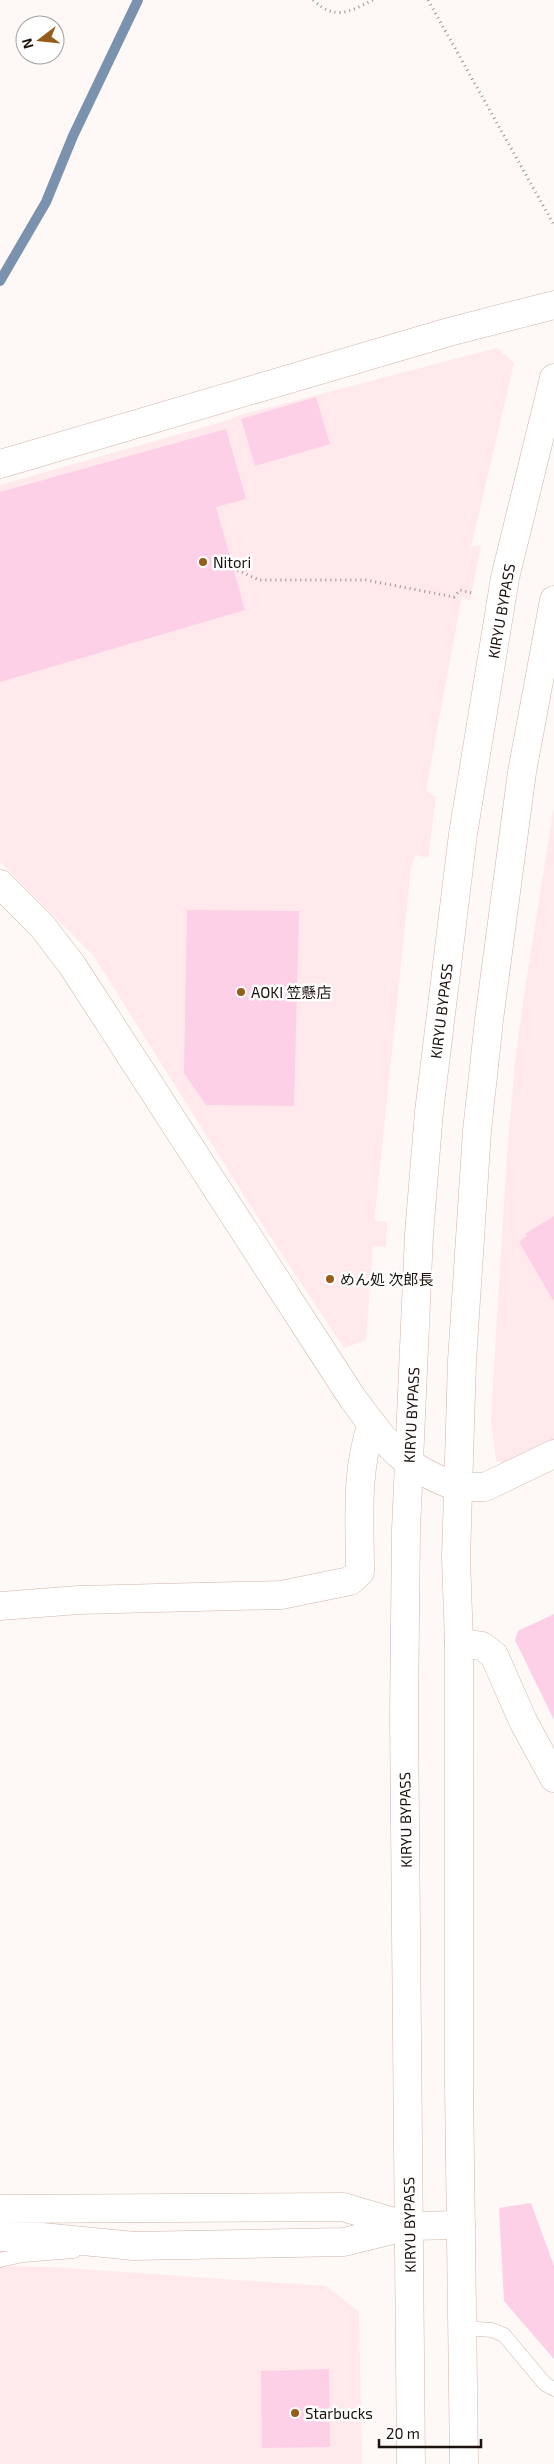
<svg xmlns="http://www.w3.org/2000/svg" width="554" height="2464" font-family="'Exo 2','Noto Sans JP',sans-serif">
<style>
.commercial{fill:#ffe9ed}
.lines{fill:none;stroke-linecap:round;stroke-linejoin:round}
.stream{stroke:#7b92af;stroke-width:10}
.building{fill:#fdd0e7}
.lane-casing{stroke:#d0b5aa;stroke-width:15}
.street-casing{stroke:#d0b5aa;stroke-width:29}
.secondary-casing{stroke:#d0b5aa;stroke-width:29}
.highway-casing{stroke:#d0b5aa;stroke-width:29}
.path{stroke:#9c9592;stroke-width:3;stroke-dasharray:1 4;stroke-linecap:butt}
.lane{stroke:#fff;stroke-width:14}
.street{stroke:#fff;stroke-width:28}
.secondary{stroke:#fff;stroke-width:28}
.highway{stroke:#fff;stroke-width:28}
.poi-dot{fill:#965c19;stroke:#fff;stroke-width:2}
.labels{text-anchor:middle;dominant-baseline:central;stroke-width:5;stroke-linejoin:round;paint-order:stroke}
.poi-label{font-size:15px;fill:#1b110d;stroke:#fff;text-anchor:start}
.street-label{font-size:15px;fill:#1b110d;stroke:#fff}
</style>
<rect width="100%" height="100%" fill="#fef8f6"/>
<g class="commercial">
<path d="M497 348 514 363 471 547 481 545 470 601 462 596 442 702 426 791 436 797 428 858 416 855 411 867 375 1215V1221L387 1222 386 1247 373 1246 366 1340 344 1348 264 1227 93 955 0 862V485L229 420 237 416Z"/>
<path d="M554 807V1441L508 1464 496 1461 491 1418 507 1154 515 1063 524 995Z"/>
<path d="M0 2266 51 2267 326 2286 359 2312 362 2464H0Z"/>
</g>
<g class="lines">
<path class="stream" d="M0 281 46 202 73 136 138 0"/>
</g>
<g class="building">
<path d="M316 397 330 444 255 466 241 419Z"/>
<path d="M226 429 246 499 216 507 245 610 0 682V492Z"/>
<path d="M187 910 299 911 294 1106 206 1105 184 1073Z"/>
<path d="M554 1216V1299L553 1300 519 1242 527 1236 525 1234Z"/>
<path d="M554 1614V1720L515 1640 518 1631Z"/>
<path d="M531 2203 554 2266V2359L504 2301 499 2208Z"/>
<path d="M329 2369 330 2447 262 2448 261 2371Z"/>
</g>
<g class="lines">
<g class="lane-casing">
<g id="lane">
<path d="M0 2260 23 2255 74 2251"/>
<path d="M462 2328 492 2330 504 2335 545 2384 554 2389"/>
</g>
</g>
<g class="street-casing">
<g id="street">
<path d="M458 1487H485L554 1454"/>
<path d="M0 1606 79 1600 281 1595 350 1581 360 1572C360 1522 355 1472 372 1424"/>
<path d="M459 1643 482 1646 494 1655 523 1721 554 1778"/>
</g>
</g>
<g class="secondary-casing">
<g id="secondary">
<path d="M0 464 449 332 554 305"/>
<path d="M0 884 42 926 72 965 353 1399C388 1445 401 1467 458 1487"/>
<path d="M0 2209 343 2207 407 2226"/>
<path d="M0 2237H42L134 2246 344 2242 409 2226 461 2225"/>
</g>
</g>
<g class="highway-casing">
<g id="highway">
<path d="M411 2464 404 1716 406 1530 419 1234 429 1112 463 834 505 578 554 378"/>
<path d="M464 2464 459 2085V1643L456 1558 462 1361 477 1131 489 1020 522 772 554 600"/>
</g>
</g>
<g class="path">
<path d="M313 0C336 21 348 12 373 0"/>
<path d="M428 0 554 225"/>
<path d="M233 568 259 580H366L454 597 460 590 472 593"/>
</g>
<use href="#lane" class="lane"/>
<use href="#street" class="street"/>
<use href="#secondary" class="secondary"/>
<use href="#highway" class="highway"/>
</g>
<g class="poi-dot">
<circle cx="203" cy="562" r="5"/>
<circle cx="241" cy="992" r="5"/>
<circle cx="330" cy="1279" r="5"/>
<circle cx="295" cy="2413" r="5"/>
</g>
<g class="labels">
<g class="poi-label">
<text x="213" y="562">Nitori</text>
<text x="251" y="992">AOKI 笠懸店</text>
<text x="340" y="1279">めん処 次郎長</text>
<text x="305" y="2413">Starbucks</text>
</g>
<g class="street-label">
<text transform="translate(501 611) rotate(-80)">KIRYU BYPASS</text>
<text transform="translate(441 1011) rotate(-83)">KIRYU BYPASS</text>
<text transform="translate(411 1415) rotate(-87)">KIRYU BYPASS</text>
<text transform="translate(405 1820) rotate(-91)">KIRYU BYPASS</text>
<text transform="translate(409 2225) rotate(-91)">KIRYU BYPASS</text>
</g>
</g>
<g transform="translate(40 40) rotate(254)"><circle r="24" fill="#ffffff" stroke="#a4a09e"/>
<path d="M0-4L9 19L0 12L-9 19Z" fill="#965c19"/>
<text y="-8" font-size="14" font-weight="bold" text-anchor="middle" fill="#1b110d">N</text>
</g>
<path d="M379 2439v8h102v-8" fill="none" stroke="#1b110d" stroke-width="2.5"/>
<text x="386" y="2439" font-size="15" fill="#1b110d" stroke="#ffffff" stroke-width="4" paint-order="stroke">20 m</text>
</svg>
